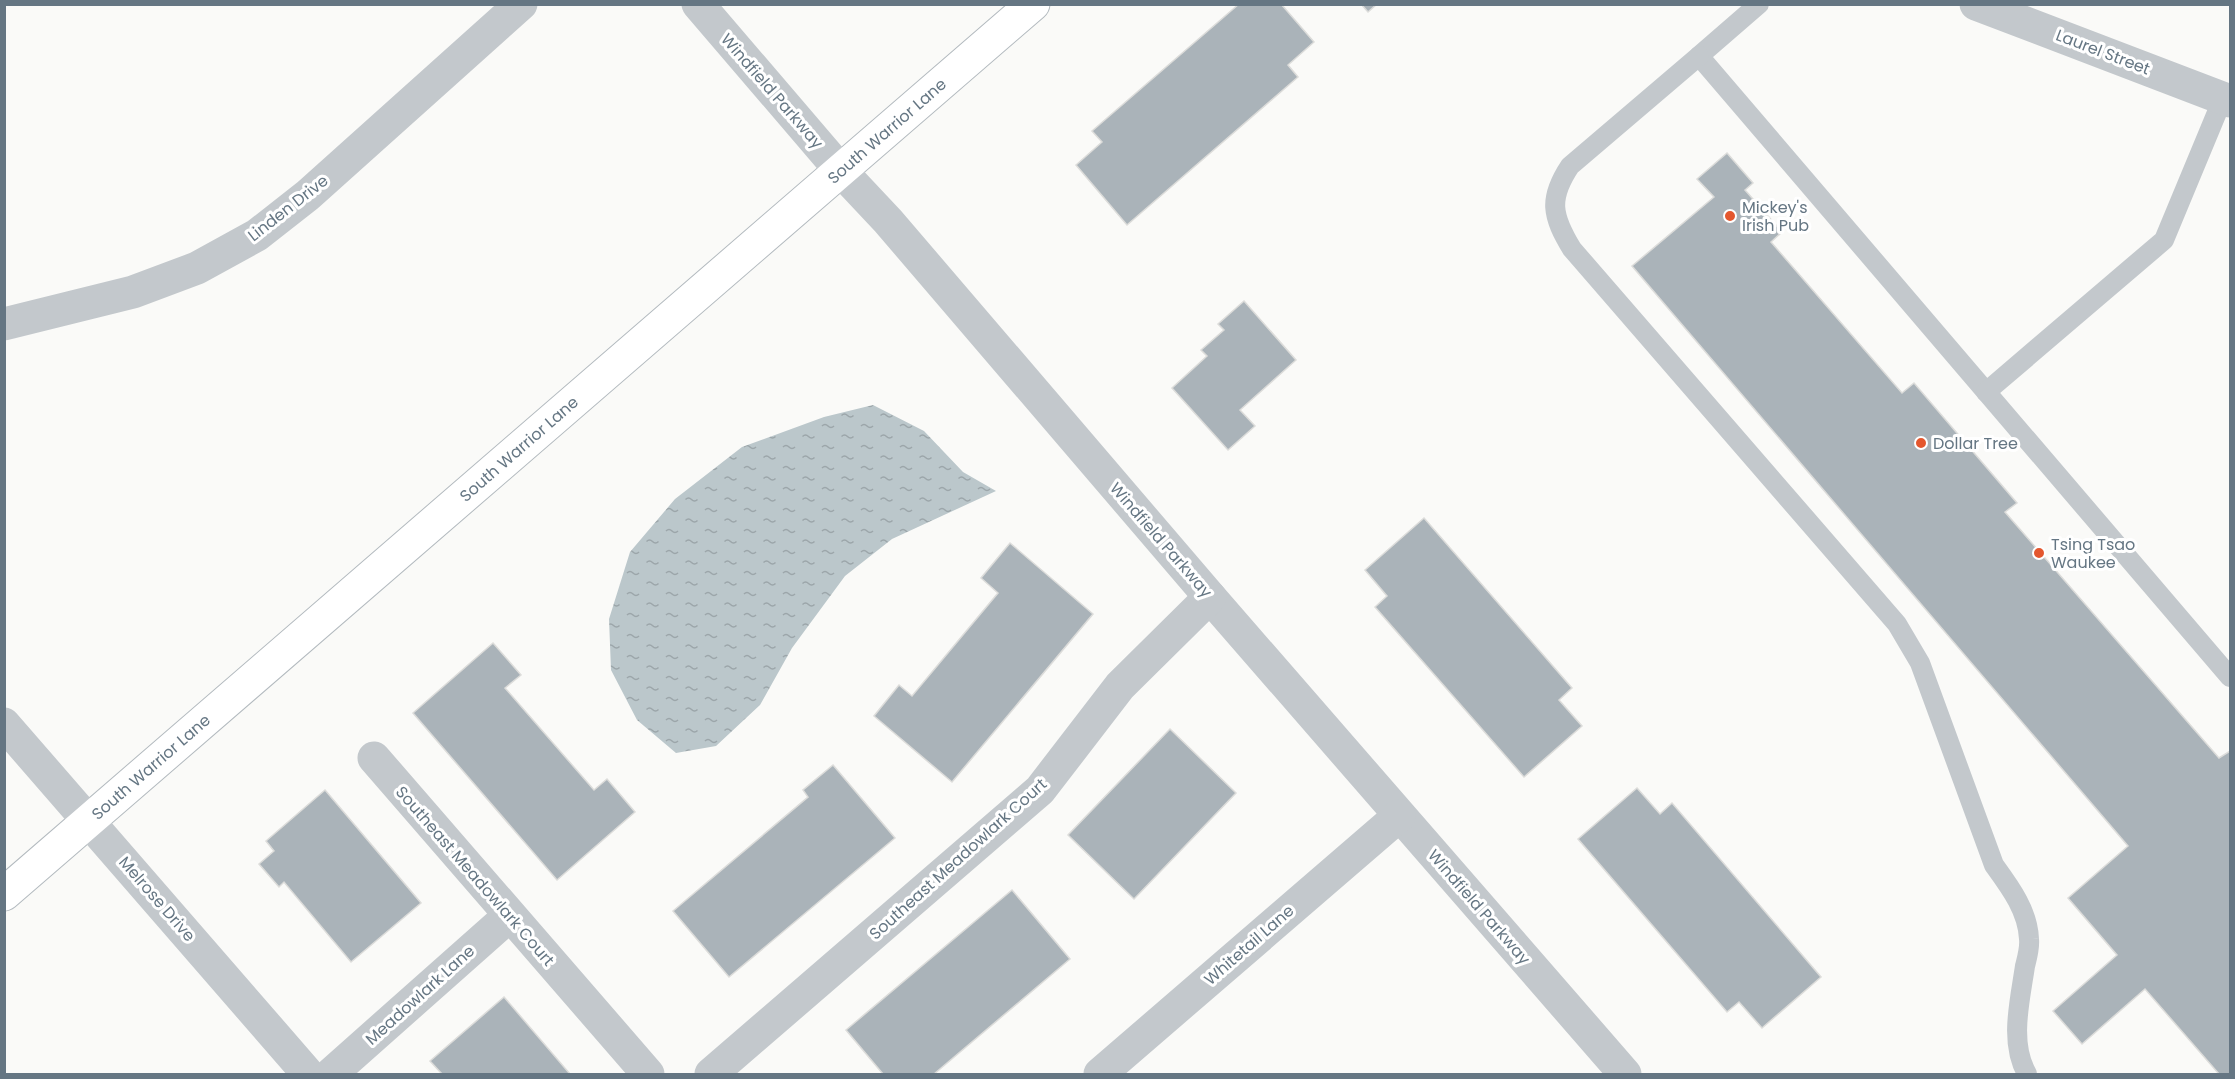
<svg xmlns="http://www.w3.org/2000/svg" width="2235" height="1079" font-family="Poppins,sans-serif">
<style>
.water{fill:url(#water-ripples)}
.building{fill:#aab3b9;stroke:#dcdcda;stroke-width:1.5}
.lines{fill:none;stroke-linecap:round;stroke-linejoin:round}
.secondary-casing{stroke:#b3babf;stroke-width:35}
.lane{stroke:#c3c8cc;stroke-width:20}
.street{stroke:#c3c8cc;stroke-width:33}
.secondary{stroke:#fff;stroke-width:33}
.poi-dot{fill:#e4572e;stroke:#fff;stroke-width:2}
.labels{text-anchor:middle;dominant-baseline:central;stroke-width:6;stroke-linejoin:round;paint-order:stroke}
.street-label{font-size:16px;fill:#657683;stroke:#fff}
.poi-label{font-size:16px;fill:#657683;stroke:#fff;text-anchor:start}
</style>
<defs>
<pattern id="water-ripples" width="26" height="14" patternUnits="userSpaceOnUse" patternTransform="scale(1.5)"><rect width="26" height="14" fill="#bbc7cb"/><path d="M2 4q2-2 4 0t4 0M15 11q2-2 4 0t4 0" fill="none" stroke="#9ca6aa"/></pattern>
</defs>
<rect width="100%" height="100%" fill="#fafaf8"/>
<path class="water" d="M873 405 924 431 963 472 996 491 892 539 845 576 792 648 760 705 716 746 676 753 637 720 611 670 609 619 630 552 675 499 742 447 824 417Z"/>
<g class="building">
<path d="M1239 4H1281L1314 42 1288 65 1298 77 1127 225 1076 165 1102 142 1092 131Z"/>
<path d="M1361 4H1377L1368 12Z"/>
<path d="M1727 153 1753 183 1745 190 1782 232 1771 242 1902 393 1914 383 2017 503 2005 512 2219 758 2230 751V1074H2219L2145 989 2082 1044 2053 1011 2117 955 2068 898 2128 846 1632 266 1714 197 1697 179Z"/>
<path d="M1244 301 1296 360 1240 410 1255 426 1228 450 1172 388 1207 356 1201 350 1224 330 1218 324Z"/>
<path d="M1424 518 1572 688 1559 700 1582 726 1524 777 1375 607 1387 596 1365 570Z"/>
<path d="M1010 543 1093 614 952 782 874 716 899 685 912 696 998 593 981 578Z"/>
<path d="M493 643 521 675 505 688 594 790 607 779 635 812 557 880 413 713Z"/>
<path d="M1170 729 1236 793 1134 899 1068 835Z"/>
<path d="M833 765 895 838 729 977 673 911 808 797 803 790Z"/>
<path d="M1637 788 1660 814 1672 803 1821 977 1762 1028 1739 1002 1727 1012 1578 839Z"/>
<path d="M325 790 421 903 351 962 284 882 279 887 259 864 274 851 266 841Z"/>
<path d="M1012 890 1070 959 934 1074H883L846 1030Z"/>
<path d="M504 997 570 1074H442L430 1061Z"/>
</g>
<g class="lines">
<g class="secondary-casing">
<path id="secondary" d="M4 894 1033 4"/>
</g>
<g class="lane">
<path d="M1759 4 1699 56 2230 677"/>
<path d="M1699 56 1570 166C1548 199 1552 216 1572 249L1897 624 1920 663 1994 865C2010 887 2028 911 2029 939 2030 948 2027 958 2025 966 2020 1001 2009 1042 2027 1074"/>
<path d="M1986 392 2164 240 2223 98"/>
</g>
<g class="street">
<path d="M698 4 841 171 888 221 1210 597 1625 1074"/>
<path d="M1976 4 2230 101"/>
<path d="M4 324 133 292 197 268 257 235 308 195 521 4"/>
<path d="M4 724 308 1074"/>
<path d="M374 758 648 1074"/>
<path d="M331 1074 509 916"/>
<path d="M711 1074 1040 790 1120 686 1210 597"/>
<path d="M1100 1074 1399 816"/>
</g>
<use href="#secondary" class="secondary"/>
</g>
<g class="poi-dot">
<circle cx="1730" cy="216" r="6"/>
<circle cx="1921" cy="443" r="6"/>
<circle cx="2039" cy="553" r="6"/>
</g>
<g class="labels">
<g class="street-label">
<text transform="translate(2103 52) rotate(21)">Laurel Street</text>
<text transform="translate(772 91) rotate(49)">Windfield Parkway</text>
<text transform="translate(887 131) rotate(-41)">South Warrior Lane</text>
<text transform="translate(288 208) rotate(-38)">Linden Drive</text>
<text transform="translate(519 449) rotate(-41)">South Warrior Lane</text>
<text transform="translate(1161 540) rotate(49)">Windfield Parkway</text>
<text transform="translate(151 767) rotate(-41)">South Warrior Lane</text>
<text transform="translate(958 859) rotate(-42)">Southeast Meadowlark Court</text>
<text transform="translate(475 876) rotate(49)">Southeast Meadowlark Court</text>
<text transform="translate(157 899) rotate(49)">Melrose Drive</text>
<text transform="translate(1479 907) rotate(49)">Windfield Parkway</text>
<text transform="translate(1249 945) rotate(-41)">Whitetail Lane</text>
<text transform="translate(420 995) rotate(-42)">Meadowlark Lane</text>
</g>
<g class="poi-label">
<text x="1742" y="207">Mickey's<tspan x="1742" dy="18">Irish Pub</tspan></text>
<text x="1933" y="443">Dollar Tree</text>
<text x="2051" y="544">Tsing Tsao<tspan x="2051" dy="18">Waukee</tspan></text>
</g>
</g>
<rect width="2235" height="1079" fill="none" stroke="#657683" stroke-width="12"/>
</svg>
